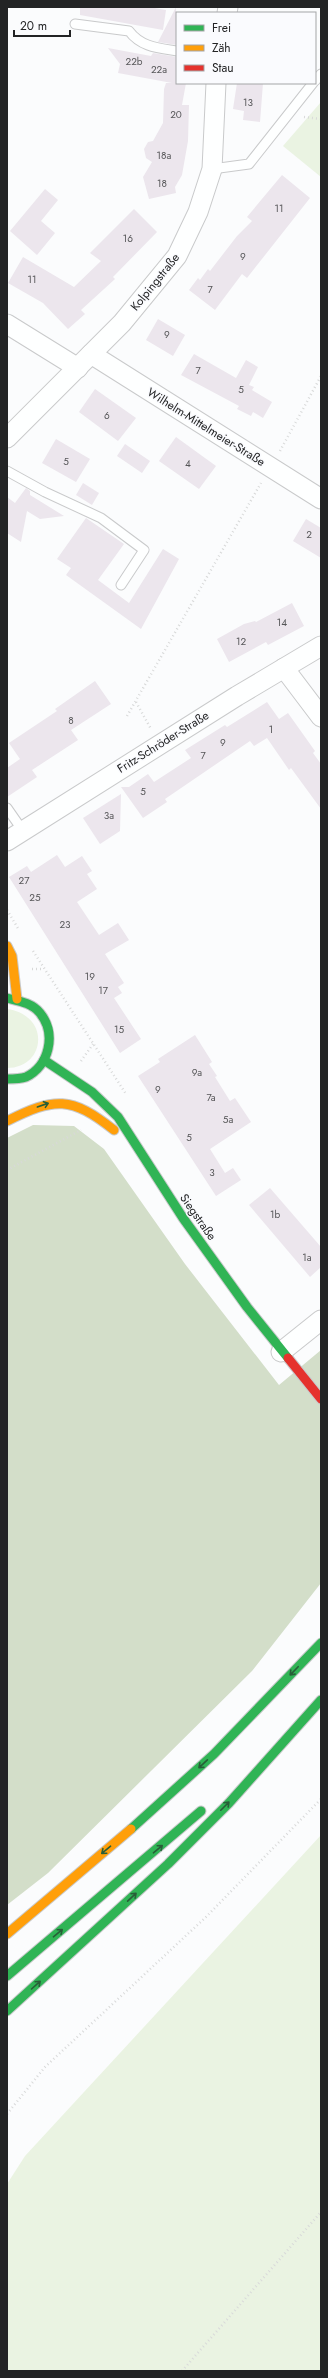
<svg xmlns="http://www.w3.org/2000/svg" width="328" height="2378" font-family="Jost,sans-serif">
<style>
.green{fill:#eaf3e2}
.forest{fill:#d3dec9}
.building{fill:#ece6ed}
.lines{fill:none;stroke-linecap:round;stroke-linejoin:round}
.lane-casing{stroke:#c9cacb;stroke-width:11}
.street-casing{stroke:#c9cacb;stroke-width:21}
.fast-casing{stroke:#c9cacb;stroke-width:11}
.slow-casing{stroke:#c9cacb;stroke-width:11}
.jam-casing{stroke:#c9cacb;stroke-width:11}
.path{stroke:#d8d9d9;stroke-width:2.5;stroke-dasharray:1 3;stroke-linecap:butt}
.lane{stroke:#feffff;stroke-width:9}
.street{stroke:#feffff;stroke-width:19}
.fast{stroke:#30b455;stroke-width:9}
.slow{stroke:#ff9f0a;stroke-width:9}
.jam{stroke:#e5322d;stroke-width:9}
.oneway{stroke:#285e38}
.labels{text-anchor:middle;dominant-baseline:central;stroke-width:3;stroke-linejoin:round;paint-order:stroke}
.number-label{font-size:10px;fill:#565658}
.street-label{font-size:12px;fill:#232425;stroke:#fafbfe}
</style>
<rect width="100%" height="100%" fill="#fbfcfd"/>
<g class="green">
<path d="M321 102V177L283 146Z"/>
<path d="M7 1009C51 1015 46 1068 7 1068Z"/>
<path d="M321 1835V2371H7V2184L25 2156Z"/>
</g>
<path class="forest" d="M33 1125 74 1126 104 1149 185 1264 279 1385 321 1350V1583L252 1671 48 1873 7 1905V1138Z"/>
<g class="building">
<path d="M80 7H149L166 10 163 30 80 15Z"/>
<path d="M176 7 177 45 158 42Z"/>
<path d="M108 48 151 56 153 53 177 57V83H186L182 105H189L188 141 182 175 175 187 176 193 149 199 143 177 152 162 146 158 144 149 148 142 153 141 163 123 164 89 166 83H172L118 73 120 64Z"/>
<path d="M237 83H263L260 122 243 120 244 111 233 109Z"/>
<path d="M282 175 310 198 247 278 242 274 215 310 189 290 198 278 200 280 208 269 210 271 237 236 252 221 247 217Z"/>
<path d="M45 189 58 200 41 221 55 233 37 255 10 231Z"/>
<path d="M134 209 157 232 113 277 115 279 81 310 85 314 68 329 43 303 8 283 23 257 74 287 101 261 90 253Z"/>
<path d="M158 319 185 335 173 356 146 340Z"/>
<path d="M194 354 236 378 246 360 258 367 249 385 254 387 252 390 272 402 263 418 253 412 251 416 237 409 239 406 181 375Z"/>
<path d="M95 389 136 418 118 441 79 412Z"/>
<path d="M176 437 216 466 199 489 159 461Z"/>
<path d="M56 439 90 459 76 482 42 463Z"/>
<path d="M125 444 150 461 142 473 117 456Z"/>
<path d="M83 483 99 493 92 505 76 495Z"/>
<path d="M26 488 30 491V495L64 516 40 519 27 511 21 542 7 533V497L15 503Z"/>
<path d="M86 518 124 544 98 580 129 603 163 549 179 559 141 629 66 575 71 568 57 559Z"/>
<path d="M306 519 321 528V558L293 541Z"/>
<path d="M292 603 304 626 268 645 266 642 229 662 217 639 244 624 255 621 256 622Z"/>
<path d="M95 681 111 704 71 730 78 740 32 770 37 777 7 797V768L20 759 9 743 57 711 55 709Z"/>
<path d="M267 702 279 719 288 713 315 751 313 753 321 764V809L291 768 289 770 267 738 254 746 250 741 165 799 167 802 143 818 121 787H129L148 774 154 782 191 758 185 750 225 725 227 727Z"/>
<path d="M121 794 120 831 100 844 83 818Z"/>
<path d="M57 855 65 867 82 856 92 871 87 874 97 889 77 902 99 935 118 923 129 940 105 954 124 983 118 987 122 993 114 998 141 1039 120 1053 9 877 27 866 31 872Z"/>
<path d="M195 1035 212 1062 209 1064 217 1076 215 1077 230 1101 235 1098 251 1122 210 1149 225 1173 233 1168 241 1180 216 1196 138 1076 160 1062 158 1059Z"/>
<path d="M270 1188 321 1247V1267L310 1277 249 1205Z"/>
</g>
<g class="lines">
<g class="lane-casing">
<g id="lane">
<path d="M75 24 129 31C141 47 158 48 177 51"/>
<path d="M315 81 321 74"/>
<path d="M212 169 249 164 313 83"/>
<path d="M7 471 45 492 101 518 144 550 121 585"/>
<path d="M7 808 23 831"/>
</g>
</g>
<g class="street-casing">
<g id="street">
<path d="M227 13 228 7"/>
<path d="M7 324 78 368"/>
<path d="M91 354 321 499"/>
<path d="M7 438 122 323 177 256 198 212 212 169 216 83"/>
<path d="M284 668 321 717"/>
<path d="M7 841 237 696 321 646"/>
<path d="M281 1352 321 1320"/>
</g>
</g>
<g class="fast-casing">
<g id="fast">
<path d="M7 998C19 1001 32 1003 40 1013 57 1034 49 1066 26 1077 20 1079 13 1079 7 1079"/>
<path d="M44 1060 92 1092 118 1117 183 1218 247 1307 288 1358"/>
<path d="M131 1829 214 1754 321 1643"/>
<path d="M7 1976 201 1811"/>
<path d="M7 2011 168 1864 229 1803 321 1700"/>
</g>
</g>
<g class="slow-casing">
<g id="slow">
<path d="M7 946 12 956 17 999"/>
<path d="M7 1121C55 1097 71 1096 114 1130"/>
<path d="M7 1934 131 1829"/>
</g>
</g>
<g class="jam-casing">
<path id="jam" d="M288 1358 321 1399"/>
</g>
<g class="path">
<path d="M304 117 321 119"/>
<path d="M280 451 321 376"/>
<path d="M136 702 151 729"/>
<path d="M127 716 261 483"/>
<path d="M7 910 19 930"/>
<path d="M33 951 126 1094"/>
<path d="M32 969H43"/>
<path d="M81 1061 93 1044"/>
<path d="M7 1170 81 1130"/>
<path d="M7 2114 45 2067 206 1917 321 1799"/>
<path d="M182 2371 321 2212"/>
</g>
<use href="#lane" class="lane"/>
<use href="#street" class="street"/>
<use href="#fast" class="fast"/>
<use href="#slow" class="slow"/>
<use href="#jam" class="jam"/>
</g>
<defs><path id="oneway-shaft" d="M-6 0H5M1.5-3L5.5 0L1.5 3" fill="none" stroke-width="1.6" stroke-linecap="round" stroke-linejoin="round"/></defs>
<g class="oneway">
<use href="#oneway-shaft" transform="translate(43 1105) rotate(-19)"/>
<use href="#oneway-shaft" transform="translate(294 1671) rotate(134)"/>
<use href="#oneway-shaft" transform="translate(203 1764) rotate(137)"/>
<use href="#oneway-shaft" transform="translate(225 1806) rotate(-45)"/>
<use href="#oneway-shaft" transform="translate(158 1849) rotate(-40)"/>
<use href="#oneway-shaft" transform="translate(106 1850) rotate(140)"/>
<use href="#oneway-shaft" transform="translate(132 1897) rotate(-43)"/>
<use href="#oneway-shaft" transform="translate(58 1933) rotate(-40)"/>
<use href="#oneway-shaft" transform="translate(36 1985) rotate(-42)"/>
</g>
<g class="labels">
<g class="number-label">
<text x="134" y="61">22b</text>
<text x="159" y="69">22a</text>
<text x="248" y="102">13</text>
<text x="176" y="114">20</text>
<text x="164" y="155">18a</text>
<text x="162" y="183">18</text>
<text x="279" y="208">11</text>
<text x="128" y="238">16</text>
<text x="243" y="256">9</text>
<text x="32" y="279">11</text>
<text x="210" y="289">7</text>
<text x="167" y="334">9</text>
<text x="198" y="370">7</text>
<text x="241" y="389">5</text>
<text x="107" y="415">6</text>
<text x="66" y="461">5</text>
<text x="188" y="463">4</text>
<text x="309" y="534">2</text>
<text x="282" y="622">14</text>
<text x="241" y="641">12</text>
<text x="71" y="720">8</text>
<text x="271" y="729">1</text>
<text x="223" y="742">9</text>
<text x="203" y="755">7</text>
<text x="143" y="791">5</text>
<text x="109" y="815">3a</text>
<text x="24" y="880">27</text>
<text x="35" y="897">25</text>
<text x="65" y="924">23</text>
<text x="90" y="976">19</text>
<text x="103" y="990">17</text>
<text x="119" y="1029">15</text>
<text x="197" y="1072">9a</text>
<text x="158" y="1089">9</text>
<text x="211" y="1097">7a</text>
<text x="228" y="1119">5a</text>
<text x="189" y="1137">5</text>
<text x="212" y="1172">3</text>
<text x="275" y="1214">1b</text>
<text x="307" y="1257">1a</text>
</g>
<g class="street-label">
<text transform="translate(155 282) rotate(-51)">Kolpingstraße</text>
<text transform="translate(206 427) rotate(32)">Wilhelm-Mittelmeier-Straße</text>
<text transform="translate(163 742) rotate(-32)">Fritz-Schröder-Straße</text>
<text transform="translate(198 1217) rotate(55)">Siegstraße</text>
</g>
</g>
<rect width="328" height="2378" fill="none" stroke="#232425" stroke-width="16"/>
<rect x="176" y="12" width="140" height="72" fill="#fafbfe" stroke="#a4a5a7"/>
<rect x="184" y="25" width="20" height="6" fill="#30b455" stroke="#a4a5a7"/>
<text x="212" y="32" font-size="12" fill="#232425">Frei</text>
<rect x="184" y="45" width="20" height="6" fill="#ff9f0a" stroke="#a4a5a7"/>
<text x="212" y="52" font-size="12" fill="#232425">Zäh</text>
<rect x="184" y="65" width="20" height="6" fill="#e5322d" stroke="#a4a5a7"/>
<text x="212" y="72" font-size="12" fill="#232425">Stau</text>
<path d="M14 30v6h56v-6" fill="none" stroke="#232425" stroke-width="2"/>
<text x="20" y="30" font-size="12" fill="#232425" stroke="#fafbfe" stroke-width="3" paint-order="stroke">20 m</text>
</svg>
